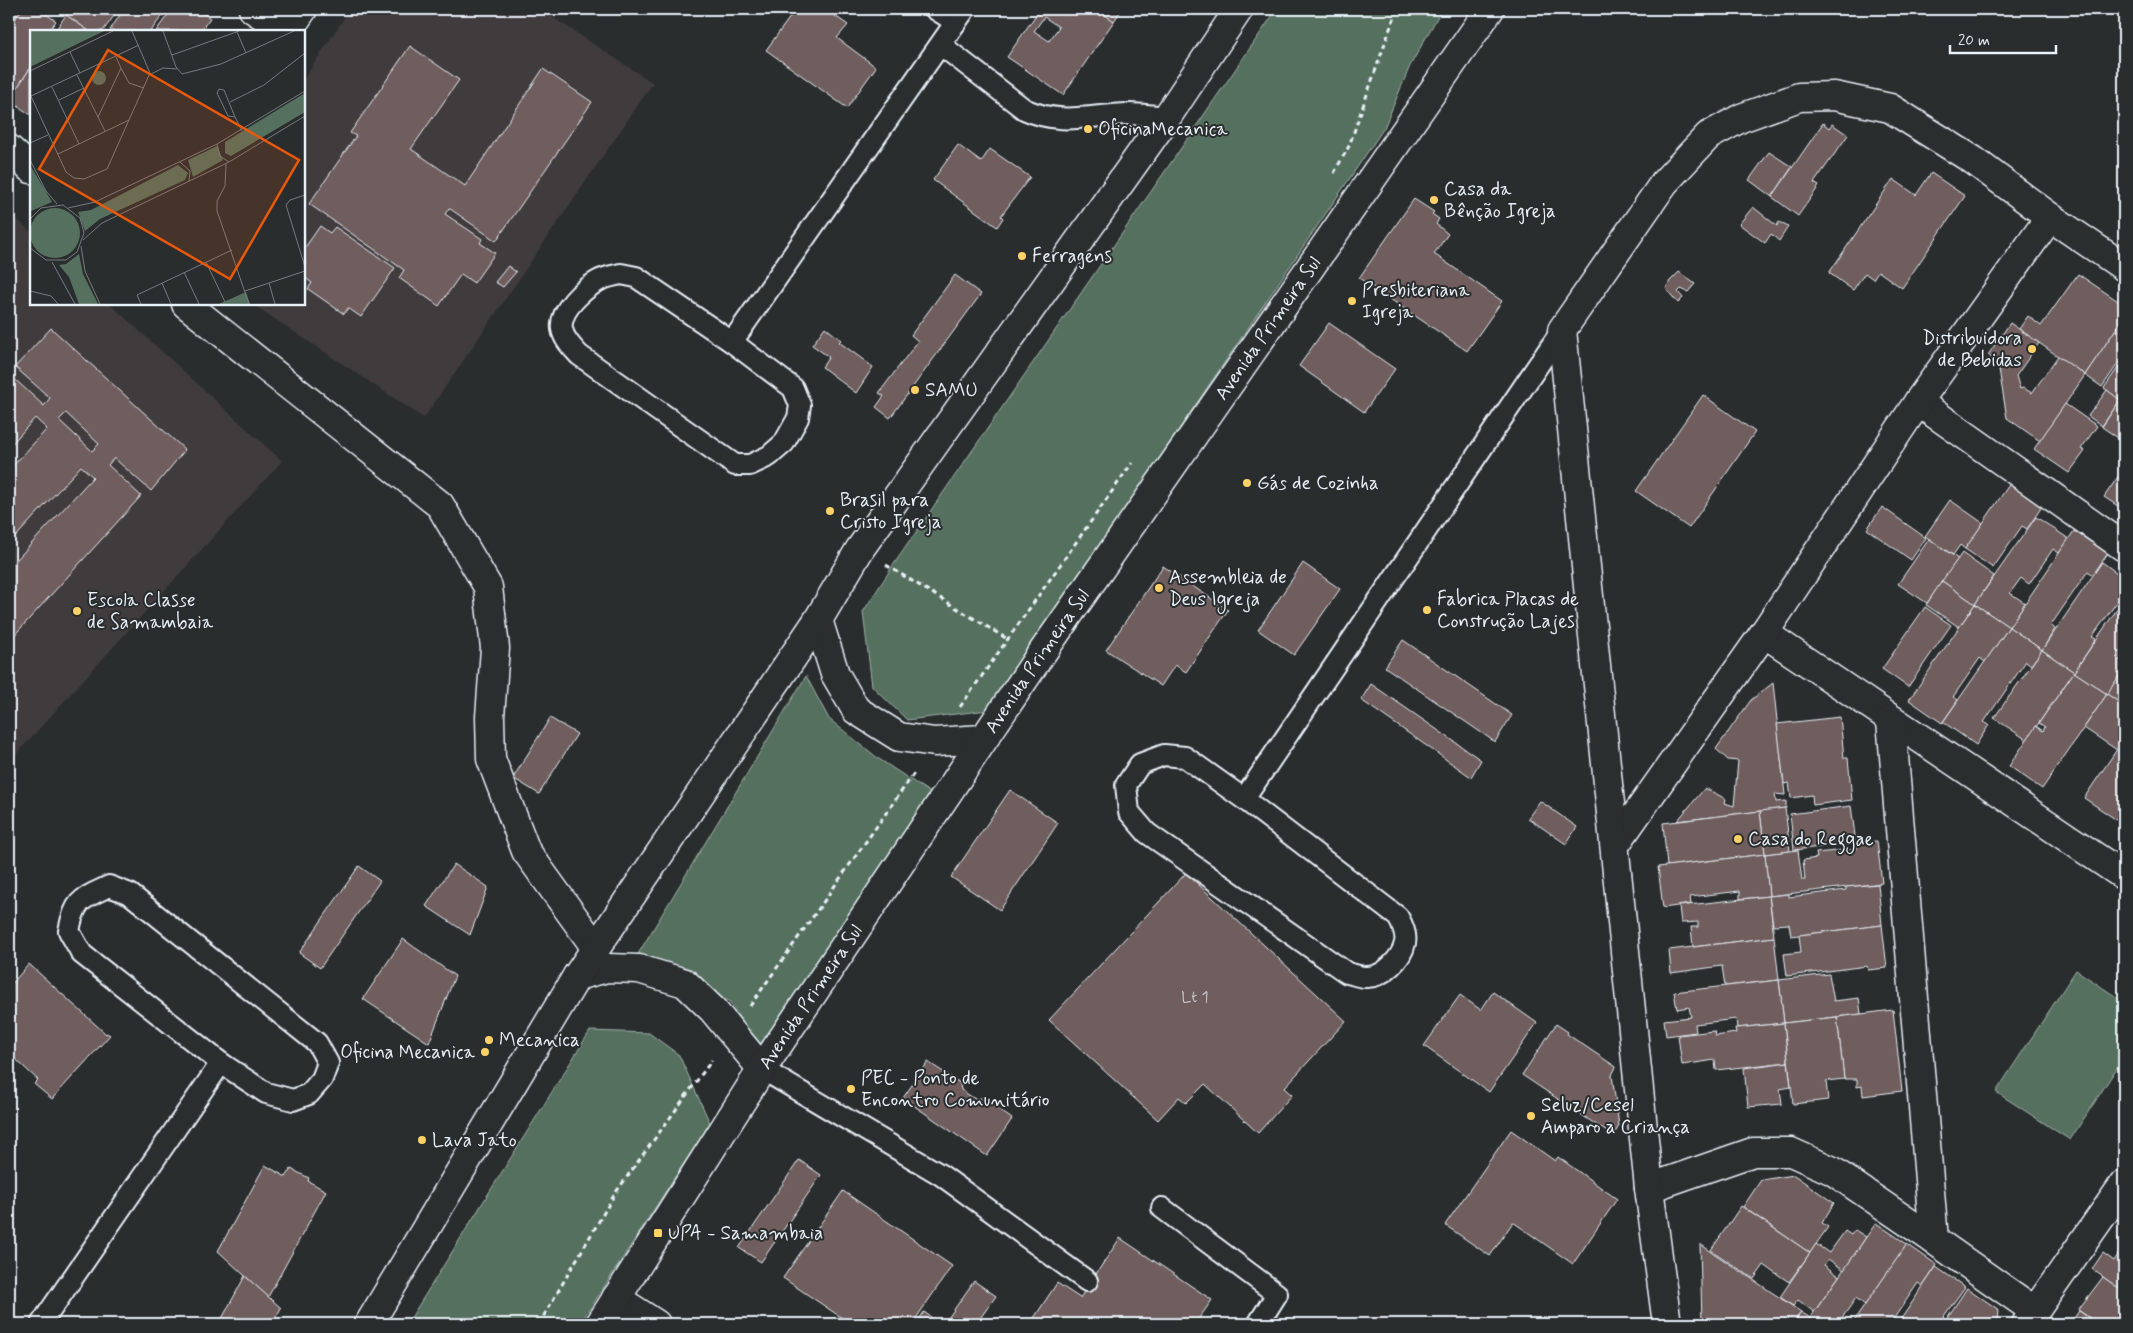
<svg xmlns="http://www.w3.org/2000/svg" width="2133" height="1333" font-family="Mynerve,sans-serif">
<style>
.built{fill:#3f3b3c}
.green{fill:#56705f;stroke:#9fb0ac}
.building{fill:#705d5d;stroke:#e8f1f8;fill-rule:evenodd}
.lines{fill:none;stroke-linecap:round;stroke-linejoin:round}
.service-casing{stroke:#e8f1f8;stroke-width:24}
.minor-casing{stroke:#e8f1f8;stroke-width:31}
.secondary-casing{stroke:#e8f1f8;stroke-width:31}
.path{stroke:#e8f1f8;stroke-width:3;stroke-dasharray:5 4;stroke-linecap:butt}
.service{stroke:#2a2d2e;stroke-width:20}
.minor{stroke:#2a2d2e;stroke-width:28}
.secondary{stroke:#2a2d2e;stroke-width:28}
.poi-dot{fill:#ffd166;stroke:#2a2d2e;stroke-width:2}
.labels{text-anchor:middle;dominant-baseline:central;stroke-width:4;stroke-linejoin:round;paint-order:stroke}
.number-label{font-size:16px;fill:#caccd1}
.poi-label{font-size:19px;fill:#e8f1f8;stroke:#2a2d2e;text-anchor:start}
.street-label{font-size:19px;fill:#e8f1f8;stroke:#2a2d2e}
.inset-road{fill:none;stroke:#767b7f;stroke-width:1}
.view{fill:#e8590c;fill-opacity:0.15;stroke:#e8590c;stroke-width:2.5}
.inset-edge{fill:none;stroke:#e8f1f8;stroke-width:2.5}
</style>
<rect width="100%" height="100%" fill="#2a2d2e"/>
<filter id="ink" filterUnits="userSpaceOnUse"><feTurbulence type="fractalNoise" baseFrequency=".02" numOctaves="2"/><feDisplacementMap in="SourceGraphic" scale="10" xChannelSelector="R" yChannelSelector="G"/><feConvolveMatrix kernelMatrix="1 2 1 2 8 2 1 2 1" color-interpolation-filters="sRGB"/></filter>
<g filter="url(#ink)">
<g class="built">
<path d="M350 9H540L653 83 424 418 252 304H304V79Z"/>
<path d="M9 212 31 232V304H110L282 461 9 762Z"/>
</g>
<g class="green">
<path d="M1277 9H1442L1410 66 1384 128 988 710 907 720 872 686 863 612 894 564Z"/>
<path d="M806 676 829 719 879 759 932 794 757 1049 730 1002 677 975 632 964Z"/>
<path d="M2076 970 2124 1002V1057L2070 1140 1996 1092Z"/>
<path d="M590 1031 649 1033 679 1055 710 1123 580 1324H407Z"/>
</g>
<g class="building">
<path d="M9 9H22L10 26H9Z"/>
<path d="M22 9H39L56 21 49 31H31V67L9 100V28Z"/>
<path d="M56 9H71L66 15Z"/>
<path d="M71 9H119L103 31H89L66 15Z"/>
<path d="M124 9H167L151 31H111L110 30Z"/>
<path d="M172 9H197L210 18 201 30 202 31H156Z"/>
<path d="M796 9H825L848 25 837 38 876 67 847 108 766 50Z"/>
<path d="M1040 9H1097L1114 21 1063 95 1007 57ZM1044 17 1059 27 1049 41 1034 31Z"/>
<path d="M1097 9H1122L1114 21Z"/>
<path d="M66 15 89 31H55Z"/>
<path d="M410 46 459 80 411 149 465 186 543 69 592 102 496 241 449 208 445 214 482 239 480 243 495 253 474 283 461 274 439 306 399 278 404 270 309 204 356 136 350 133Z"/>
<path d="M31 67V115L9 100Z"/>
<path d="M1823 123 1829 128 1832 124 1848 135 1814 183 1819 186 1798 216 1772 197Z"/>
<path d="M958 145 981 162 990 149 1030 177 1001 216 1003 218 997 227 933 180Z"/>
<path d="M1769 152 1792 167 1772 197 1749 180Z"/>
<path d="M1931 173 1965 196 1902 288 1878 271 1873 279 1865 273 1853 290 1829 273 1893 179 1916 195Z"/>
<path d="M1414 199 1434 212 1432 214 1439 219 1436 224 1448 234 1434 254 1502 301 1467 351 1359 278Z"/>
<path d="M1753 207 1777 226 1779 222 1788 227 1779 241 1771 234 1765 243 1739 224Z"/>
<path d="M320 226 330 233 335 227 395 268 361 317 348 308 344 314 308 289 312 283 304 277 305 267 304 249Z"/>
<path d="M508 266 516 272 503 287 495 282Z"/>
<path d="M1679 272 1695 284 1688 292 1681 289 1678 292 1683 298 1678 303 1666 289 1670 281Z"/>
<path d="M2078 274 2124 305V317L2085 375 2019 329 2028 316 2041 326Z"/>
<path d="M955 275 981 294 890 418 876 407 884 396 879 393 918 341 911 335Z"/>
<path d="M2124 317V355L2102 387 2085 375Z"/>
<path d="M1329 323 1395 369 1364 412 1299 366Z"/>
<path d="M2010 323 2039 343 2016 376 2020 389 2023 388 2032 393 2058 356 2085 375 2040 441 2007 418 1998 363 1988 355Z"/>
<path d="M825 327 841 340 839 342 873 367 856 393 822 367 829 357 812 345Z"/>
<path d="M51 328 185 450 151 491 114 458 108 465 141 496 9 641V568L93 477 81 466 9 544V470L47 429 35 418 9 447V374L44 406 50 398 15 367ZM66 413 99 444 92 451 59 420Z"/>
<path d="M2124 359V394L2120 400 2104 388Z"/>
<path d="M2107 390 2120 400 2102 426 2088 416Z"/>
<path d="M1703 395 1755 432 1689 528 1636 491Z"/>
<path d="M2120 400 2124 402V442L2102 427Z"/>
<path d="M2065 404 2097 426 2081 449 2085 451 2069 473 2034 449Z"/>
<path d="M2124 468V510L2104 497Z"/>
<path d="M2011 482 2043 505 2027 529 2022 526 1993 568 1965 549Z"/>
<path d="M1950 500 1983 523 1965 549 1960 545 1953 555 1925 536Z"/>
<path d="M1882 507 1926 538 1911 560 1867 529Z"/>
<path d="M2036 517 2069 539 2059 553 2053 549 2029 584 2021 578 2010 593 2025 603 2009 627 1975 604Z"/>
<path d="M2074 531 2108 553 2093 575 2088 571 2051 625 2055 629 2042 650 2009 627Z"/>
<path d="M1929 539 1958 559 1927 603 1898 584Z"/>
<path d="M1962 553 1994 576 1975 604 1942 581Z"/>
<path d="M2102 562 2124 578V597L2122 595 2092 637 2096 639 2074 672 2042 650Z"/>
<path d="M1303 563 1340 589 1294 655 1258 630Z"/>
<path d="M1163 566 1228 610 1186 672 1175 665 1161 686 1106 650Z"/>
<path d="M1942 581 1975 604 1959 627 1926 605Z"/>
<path d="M2124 599V655L2120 661 2124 663V669L2107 694 2074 672Z"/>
<path d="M1975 604 2009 627 1985 662 1980 658 1953 697 1958 700 1942 723 1909 700Z"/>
<path d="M1925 607 1951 625 1908 687 1882 669Z"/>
<path d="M2009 627 2042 650 2031 665 2026 661 1984 722 1989 725 1976 745 1943 722Z"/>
<path d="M1403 640 1512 715 1495 742 1385 667Z"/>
<path d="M2042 650 2074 672 2027 740 1994 718Z"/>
<path d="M2124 669V706L2107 694Z"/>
<path d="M2074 672 2107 694 2042 789 2009 766 2036 726 2043 731 2045 727 2039 723Z"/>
<path d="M1773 683 1785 795 1775 794 1776 802 1786 801V808L1677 821 1705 788 1726 799 1725 803 1734 806 1738 761 1728 760 1716 749 1751 700Z"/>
<path d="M1371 684 1481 760 1471 777 1361 700Z"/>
<path d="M2107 694 2124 706V739L2117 750 2084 728Z"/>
<path d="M1840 717 1844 758H1848L1852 800 1813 805 1812 795 1791 798 1789 783 1784 784 1777 724Z"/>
<path d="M550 718 577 734 539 794 513 778Z"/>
<path d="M2124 739 2123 790 2124 825 2084 798Z"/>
<path d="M1010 790 1058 823 1000 910 951 877Z"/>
<path d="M1540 801 1577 827 1566 844 1528 818Z"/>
<path d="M1851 806 1856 843 1794 850 1790 814Z"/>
<path d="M1785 808 1790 851 1765 854 1760 811Z"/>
<path d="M1760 811 1765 854 1667 866 1663 823Z"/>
<path d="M1877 841 1882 883 1769 896 1765 854 1798 850 1802 880H1805L1803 860 1817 858 1816 853 1857 849V843Z"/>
<path d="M1765 854 1769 896 1740 899V891L1690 897 1691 904 1663 908 1658 867Z"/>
<path d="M454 864 488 887 470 935 426 906Z"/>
<path d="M359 866 380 881 320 968 299 953Z"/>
<path d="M1186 873 1346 1021 1284 1088 1292 1095 1258 1133 1205 1084 1186 1103 1179 1097 1158 1120 1049 1020Z"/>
<path d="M1878 884 1882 925 1791 936 1789 924 1773 925 1769 896 1789 894V897L1846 890V887Z"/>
<path d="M1769 896 1774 937 1693 947 1691 927H1698V922L1681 923 1679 906Z"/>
<path d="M1882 925 1887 968 1868 970 1867 966 1787 976 1784 954 1801 952 1799 935Z"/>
<path d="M1774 937 1779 980 1725 986 1722 966 1671 973 1669 950Z"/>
<path d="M403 939 455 976 429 1043 363 999Z"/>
<path d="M29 964 106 1034 107 1033 110 1035 52 1099 34 1084 38 1080 9 1053V1010L11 1008 9 1006V987Z"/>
<path d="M1829 974 1834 1001 1859 998 1861 1014 1784 1023 1779 980Z"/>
<path d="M1779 980 1784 1023 1737 1028 1736 1019 1695 1024 1696 1032 1666 1036 1664 1020 1691 1017 1689 1007 1677 1009 1674 992Z"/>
<path d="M1493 992 1537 1023 1489 1092 1424 1046 1460 995 1481 1010Z"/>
<path d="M1893 1010 1902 1091 1863 1096 1862 1086 1857 1087V1079H1844L1837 1017Z"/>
<path d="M1837 1017 1844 1079 1826 1081 1828 1100 1793 1104 1784 1023Z"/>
<path d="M1784 1023 1788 1062 1716 1070 1715 1060 1682 1065 1678 1035 1714 1031 1715 1036 1736 1033 1735 1028H1737Z"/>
<path d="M1556 1024 1568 1032 1567 1034 1616 1067 1612 1075 1619 1126 1613 1136 1522 1075Z"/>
<path d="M928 1062 960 1083 961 1090 975 1099 982 1098 1012 1119 987 1156 903 1098Z"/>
<path d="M1788 1062 1791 1087 1780 1089 1782 1104 1748 1107 1744 1068Z"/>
<path d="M1511 1130 1555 1161 1558 1157 1617 1199 1573 1264 1513 1222 1490 1256 1445 1225Z"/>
<path d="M799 1160 821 1175 761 1262 739 1248Z"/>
<path d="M265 1165 286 1177 291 1169 309 1178 308 1181 326 1191 268 1297 218 1251Z"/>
<path d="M1794 1175 1834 1203 1822 1223 1828 1227 1810 1253 1743 1207 1761 1180Z"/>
<path d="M843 1191 952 1266 912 1324H851L783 1278Z"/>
<path d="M1741 1206 1810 1253 1789 1282 1764 1265 1754 1279 1711 1250Z"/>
<path d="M1876 1223 1907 1244 1906 1246 1865 1305 1856 1298 1842 1318 1851 1324H1819L1810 1318Z"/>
<path d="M1855 1230 1866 1237 1844 1270 1828 1259 1824 1265 1839 1276 1814 1312 1798 1300 1793 1306 1780 1297 1816 1244 1829 1253 1845 1231 1851 1235Z"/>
<path d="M1120 1238 1212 1300 1195 1324H1030L1057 1283 1080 1298Z"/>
<path d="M1700 1244 1801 1312 1793 1324H1702Z"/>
<path d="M1907 1244 1937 1265 1923 1286 1918 1283 1890 1324H1852Z"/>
<path d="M2124 1245V1292L2092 1269 2103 1253 2114 1261Z"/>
<path d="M1936 1267 1965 1287 1938 1324H1909L1901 1319Z"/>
<path d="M245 1276 281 1308 272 1324H219Z"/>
<path d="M2103 1277 2124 1292V1324H2099L2078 1310Z"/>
<path d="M974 1281 996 1296 976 1324H944Z"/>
<path d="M1967 1288 1999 1310 1998 1324H1943Z"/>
<path d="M2079 1311 2095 1322 2093 1324H2070Z"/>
<path d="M924 1312 935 1320 932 1324H916Z"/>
<path d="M1801 1312 1819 1324H1793Z"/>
</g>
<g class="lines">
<g class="service-casing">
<g id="service">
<path d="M935 9 956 22"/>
<path d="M941 45 1024 109C1061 126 1090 115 1128 114 1141 114 1154 116 1167 117"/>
<path d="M621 274 636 277 732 342 793 388 800 405 798 418 784 443 769 456 750 465H735L579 355C572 347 564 340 562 329 559 310 584 289 598 281 605 277 613 276 621 274Z"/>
<path d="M732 342 965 9"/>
<path d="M1244 799 1185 757 1164 755 1140 764 1126 785 1129 812 1147 833 1347 973C1353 974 1360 977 1366 977 1383 978 1402 958 1405 943 1407 934 1402 924 1398 917L1244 799 1562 330"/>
<path d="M109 886 130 894 317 1043 328 1063 322 1079 309 1094 293 1100 266 1093 221 1063 82 954 69 931C75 899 82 899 109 886Z"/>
<path d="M762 1069 941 1175 1087 1281"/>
<path d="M1162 1208 1277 1294 1258 1324"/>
<path d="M41 1324 221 1063"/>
</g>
</g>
<g class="minor-casing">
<g id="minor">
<path d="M253 9 286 31"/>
<path d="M288 31 303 9"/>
<path d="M9 149 31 169"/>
<path d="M186 304 440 505 488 587 495 648 490 717 491 759 526 851 596 948"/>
<path d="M1918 402 2124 547"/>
<path d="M1764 633 2124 876"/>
<path d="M1891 720 1934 1240 2035 1311"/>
<path d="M1615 845 1764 633 1918 402 2050 217"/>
<path d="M1649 1188 1753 1152H1791L1833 1171 1934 1240"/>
<path d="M616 1298 656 1324"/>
<path d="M1667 1324 1649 1188 1562 330 1664 183 1708 136 1741 118 1799 97 1834 96 1890 108 1973 160 2050 217 2124 267"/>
<path d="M2026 1324 2124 1184"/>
</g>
</g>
<g class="secondary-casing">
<g id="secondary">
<path d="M818 620 835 674 856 710 899 737 935 742 983 739"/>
<path d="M577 976 607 968 639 969 685 983 713 1010 762 1069"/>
<path d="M369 1324 577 976 818 620 860 549 1167 117 1239 9"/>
<path id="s1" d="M600 1324 762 1069 1037 660 1490 9"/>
</g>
</g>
<g class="path">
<path d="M1334 173 1349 146 1392 23 1399 9"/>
<path d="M886 565 1009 640"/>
<path d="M960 707 1132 463"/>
<path d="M750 1006 915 772"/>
<path d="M539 1324 616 1192 712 1060"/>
</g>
<use href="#service" class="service"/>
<use href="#minor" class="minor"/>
<use href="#secondary" class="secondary"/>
</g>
</g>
<g class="poi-dot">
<circle cx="1088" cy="129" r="5"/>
<circle cx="1434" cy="200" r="5"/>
<circle cx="1022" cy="256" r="5"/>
<circle cx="1352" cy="301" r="5"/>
<circle cx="2032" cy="349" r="5"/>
<circle cx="915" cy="390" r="5"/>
<circle cx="1247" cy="483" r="5"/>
<circle cx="830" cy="511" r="5"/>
<circle cx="1159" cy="588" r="5"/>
<circle cx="1427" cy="610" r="5"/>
<circle cx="77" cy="611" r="5"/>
<circle cx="1738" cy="839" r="5"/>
<circle cx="489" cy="1040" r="5"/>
<circle cx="485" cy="1052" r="5"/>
<circle cx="851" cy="1089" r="5"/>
<circle cx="1531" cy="1116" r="5"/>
<circle cx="422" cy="1140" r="5"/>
<rect x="653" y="1228" width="10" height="10" rx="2.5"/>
</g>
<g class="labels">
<g class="number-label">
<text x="1195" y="997">Lt 1</text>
</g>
<g class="poi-label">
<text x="1098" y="129">OficinaMecanica</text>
<text x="1444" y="189">Casa da<tspan x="1444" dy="22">Bênção Igreja</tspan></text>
<text x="1032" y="256">Ferragens</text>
<text x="1362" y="290">Presbiteriana<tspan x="1362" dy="22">Igreja</tspan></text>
<text x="2022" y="338" text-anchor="end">Distribuidora<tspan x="2022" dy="22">de Bebidas</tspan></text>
<text x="925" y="390">SAMU</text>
<text x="1257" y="483">Gás de Cozinha</text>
<text x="840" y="500">Brasil para<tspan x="840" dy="22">Cristo Igreja</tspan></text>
<text x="1169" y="577">Assembleia de<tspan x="1169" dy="22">Deus Igreja</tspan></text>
<text x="1437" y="599">Fabrica Placas de<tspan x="1437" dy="22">Construção Lajes</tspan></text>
<text x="87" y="600">Escola Classe<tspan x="87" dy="22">de Samambaia</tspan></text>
<text x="1748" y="839">Casa do Reggae</text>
<text x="499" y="1040">Mecanica</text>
<text x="475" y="1052" text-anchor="end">Oficina Mecanica</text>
<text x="861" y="1078">PEC - Ponto de<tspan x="861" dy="22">Encontro Comunitário</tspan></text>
<text x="1541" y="1105">Seluz/Cesel<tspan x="1541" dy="22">Amparo a Criança</tspan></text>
<text x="432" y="1140">Lava Jato</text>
<text x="668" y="1233">UPA - Samambaia</text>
</g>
<g class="street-label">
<text stroke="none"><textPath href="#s1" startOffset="1199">Avenida Primeira Sul</textPath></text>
<text stroke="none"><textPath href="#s1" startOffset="794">Avenida Primeira Sul</textPath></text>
<text stroke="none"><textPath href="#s1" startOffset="389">Avenida Primeira Sul</textPath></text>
</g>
</g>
<g transform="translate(30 30)">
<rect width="275" height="275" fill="#2a2d2e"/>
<path d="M0 1H74L0 37ZM62 48a7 7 0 1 1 14 0a7 7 0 1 1-14 0ZM275 63V82L201 126 195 123V112ZM187 116 193 130 163 147 158 130ZM0 135 22 172 1 181 0 172ZM148 135 158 143 155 150 70 189 55 201 48 182 61 180ZM0 203a25 25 0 1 1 50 0a25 25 0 1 1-50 0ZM49 224 53 244 68 274H49L39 247 29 235 36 234ZM216 262 220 274H189Z" fill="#56705f"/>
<path class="inset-road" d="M133 1 146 37 152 44 191 34 264 1M207 2 216 23M40 22 50 43M142 25 209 1M91 38 99 53 114 58M0 41 83 1M47 45 75 101M119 45 133 38 147 39M22 57 49 114M189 59 194 60 205 87 198 86 187 63ZM0 64 36 142 44 148 54 149 77 139 120 43 102 1M1 66 109 15M29 70 54 58M200 72 234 55 275 23M68 87 91 38 86 27M205 87 212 101M0 113 18 105M187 114 190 126 199 132M28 124 99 90M0 130 16 161 27 174M150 132 160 141 159 151M196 134 195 156 187 171V181L219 274M275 165 260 170 256 175 275 237M38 178 65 172 187 114 275 61M0 189 11 178 33 175 50 188 54 203 47 222 36 230H16L0 218M53 210 72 193 199 132 275 86M51 216 55 241 70 274M22 232 45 274M176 232 195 272M154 242 169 274M132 253 141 274M239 253 245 274M0 261 21 266 28 274M215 261 275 241M111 274 107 265 202 220"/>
<path class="view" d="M78 20 269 130 200 249 9 139Z"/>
<rect width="275" height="275" class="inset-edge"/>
</g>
<rect width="2133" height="1333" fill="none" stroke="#2a2d2e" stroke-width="30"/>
<rect x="15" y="15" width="2103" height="1303" fill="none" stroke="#e8f1f8" stroke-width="2" filter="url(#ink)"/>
<path d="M1950 45v8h106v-8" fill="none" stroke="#e8f1f8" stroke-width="2.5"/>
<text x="1958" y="45" font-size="15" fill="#e8f1f8" stroke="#2a2d2e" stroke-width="4" paint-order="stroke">20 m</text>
</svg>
